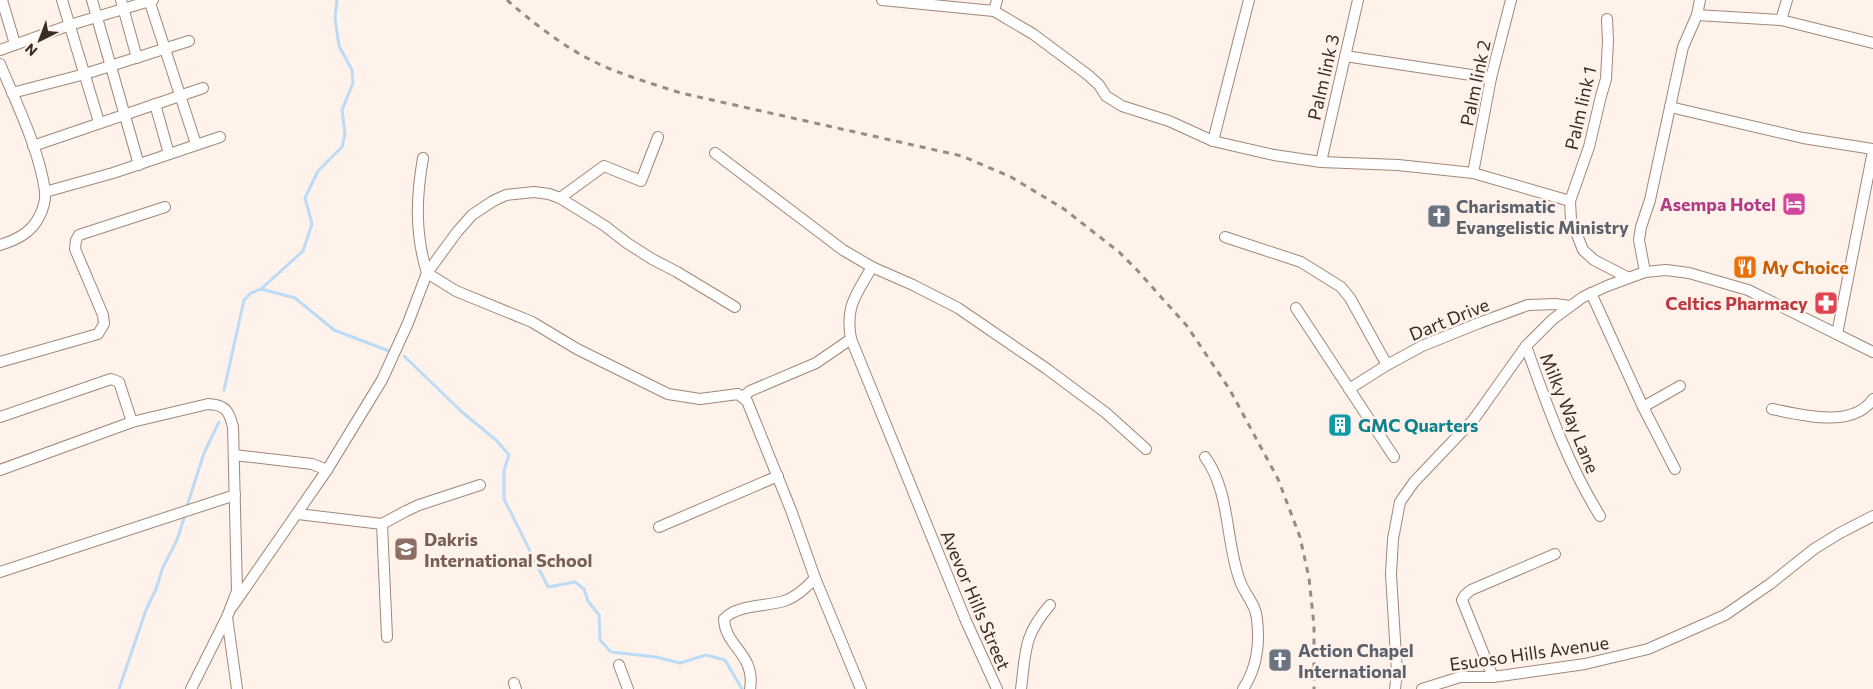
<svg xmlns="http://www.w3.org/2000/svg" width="1873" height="689" font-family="Commissioner,sans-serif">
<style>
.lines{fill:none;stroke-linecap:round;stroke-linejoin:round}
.stream{stroke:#bbdbf6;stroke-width:3}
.minor-casing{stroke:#a28775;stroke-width:12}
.minor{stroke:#fff;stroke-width:10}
.rail{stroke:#968a83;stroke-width:3;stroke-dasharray:6 6;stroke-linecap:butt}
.labels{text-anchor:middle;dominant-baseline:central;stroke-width:5;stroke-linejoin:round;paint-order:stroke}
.street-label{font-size:18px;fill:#382d26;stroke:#fef2ea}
.hotel-label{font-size:18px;font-weight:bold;fill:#b23c85;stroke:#fef2ea;text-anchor:end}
.worship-label{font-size:18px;font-weight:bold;fill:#5b616d;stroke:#fef2ea;text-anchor:start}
.food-label{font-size:18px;font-weight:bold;fill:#c56008;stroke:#fef2ea;text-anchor:start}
.health-label{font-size:18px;font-weight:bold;fill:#be3a42;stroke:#fef2ea;text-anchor:end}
.culture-label{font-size:18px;font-weight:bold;fill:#0d838f;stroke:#fef2ea;text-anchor:start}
.education-label{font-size:18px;font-weight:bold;fill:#785e54;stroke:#fef2ea;text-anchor:start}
</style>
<rect width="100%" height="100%" fill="#fef2ea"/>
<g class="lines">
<g class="stream">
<path d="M261 289 295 298 334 330 389 351"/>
<path d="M404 356 462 412 496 440 509 455 504 470V499L548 587 575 582 584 589 588 601 599 615 600 640 611 652 656 657 680 663 706 655 725 660 742 689"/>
<path d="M224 390 244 300 251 293 261 289 303 251 312 224 305 198 318 171 342 147 345 134 342 110 353 83 352 70 339 46 335 18 337 0"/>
<path d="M186 509 204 453 219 422"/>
<path d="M119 689 146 610 156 589 163 567 177 540 185 515"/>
</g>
<g class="minor-casing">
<g id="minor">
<path d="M2 0 15 44"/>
<path d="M62 0 99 122"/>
<path d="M92 0 139 165"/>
<path d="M121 0 137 58"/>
<path d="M149 0 196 144"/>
<path d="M882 0 994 11 1033 34 1088 75 1099 85 1106 96 1122 106 1169 121 1213 141 1274 155 1321 162 1398 165 1473 173 1570 201"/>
<path d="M994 11 997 0"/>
<path d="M1697 15 1781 20 1873 43"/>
<path d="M1607 19 1608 41 1606 79 1601 96 1589 147 1570 201 1571 220 1583 250 1594 260 1627 277"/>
<path d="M1781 20 1787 0"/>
<path d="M0 50 70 25 153 0"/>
<path d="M1345 56 1491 78"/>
<path d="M0 64C16 102 39 149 45 191 46 199 43 210 39 217 31 233 16 240 0 245"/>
<path d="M12 93 85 74 189 41"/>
<path d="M155 104 169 154"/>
<path d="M1670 107 1803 138 1873 149"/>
<path d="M1213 141 1249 0"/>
<path d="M33 146 203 88"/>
<path d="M715 153 843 250 872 267 913 285 958 308 1047 369 1106 413 1146 449"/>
<path d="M423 158C416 198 415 234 427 273L456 291 532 322 577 349 668 394 700 399 738 394 747 401 791 510 815 578 861 689"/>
<path d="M1321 162 1358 0"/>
<path d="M1473 173 1491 78 1511 0"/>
<path d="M45 192 113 173 220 137"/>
<path d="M560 198 604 166 641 181 658 137"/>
<path d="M1225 237 1301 262 1341 287 1350 298 1387 365"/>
<path d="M872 267C856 295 845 306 851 339L966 621 997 689"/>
<path d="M1645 272 1639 240 1641 227 1650 200 1683 47 1697 15 1700 0"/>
<path d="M1591 293 1643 407 1675 469"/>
<path d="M1296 308 1394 457"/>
<path d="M1837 334 1873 151"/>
<path d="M1526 346C1547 405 1567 463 1600 516"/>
<path d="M0 362 98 334 104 324 103 315 75 249 76 240 79 235 165 207"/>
<path d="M1349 389 1387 365 1422 346 1479 323 1528 305 1555 304 1570 306"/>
<path d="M743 397 750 391 816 363 851 339"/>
<path d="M1643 407 1680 386"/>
<path d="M1772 409C1801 415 1853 429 1873 399"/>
<path d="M0 417 111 379 119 382 132 422"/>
<path d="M234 455 312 464 327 470"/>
<path d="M1205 457C1231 493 1225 541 1240 581 1245 595 1256 604 1257 619 1260 644 1257 668 1243 689"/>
<path d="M0 470 132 422 208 404C226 405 229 411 233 427L237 591 227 617 191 689"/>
<path d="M298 514 382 524 406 511 419 505 480 485"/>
<path d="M382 524 387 637"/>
<path d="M659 527 778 476"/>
<path d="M0 572 235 495"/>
<path d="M232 607 327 470 382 380 408 323 427 273 457 232 472 215 493 201 506 195 534 192 549 194 560 198 605 226 627 243 652 259 677 272 735 307"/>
<path d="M227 617 237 689"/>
<path d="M619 665 628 689"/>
<path d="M1493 677 1462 600 1465 595 1471 590 1555 554"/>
<path d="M514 683 516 689"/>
<path d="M750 689C756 654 725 647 724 619 737 604 769 607 787 600 799 595 807 587 815 578"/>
<path d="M1021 689C1026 651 1023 636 1050 605"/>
<path d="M1395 689 1397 673 1391 574 1393 539 1400 502 1414 482 1474 419 1526 346 1553 319 1583 297 1607 286 1645 272 1666 270 1689 273 1748 290 1873 352"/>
<path d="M1422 689 1460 677H1493L1585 664 1648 649 1725 615 1770 584 1814 549 1840 533 1873 516"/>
</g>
</g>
<use href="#minor" class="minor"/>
<path class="rail" d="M507 0C528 19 562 45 587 58 615 73 650 83 681 93L962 156 1011 177 1064 209 1119 252 1137 270 1187 326 1230 390 1278 479 1300 537 1309 578 1314 625V689"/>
</g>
<defs>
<g id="hotel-square" transform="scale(1.25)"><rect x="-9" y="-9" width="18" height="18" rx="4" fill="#d1479c" stroke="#fef2ea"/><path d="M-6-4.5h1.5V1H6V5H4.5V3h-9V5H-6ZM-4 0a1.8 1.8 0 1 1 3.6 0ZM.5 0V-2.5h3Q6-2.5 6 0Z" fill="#fff"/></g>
<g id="church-square" transform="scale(1.25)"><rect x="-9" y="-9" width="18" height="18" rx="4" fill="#6b7280" stroke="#fef2ea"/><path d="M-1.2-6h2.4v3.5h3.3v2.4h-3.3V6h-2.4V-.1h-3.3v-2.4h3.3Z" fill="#fff"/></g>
<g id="restaurant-square" transform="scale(1.25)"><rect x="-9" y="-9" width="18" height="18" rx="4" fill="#e8710a" stroke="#fef2ea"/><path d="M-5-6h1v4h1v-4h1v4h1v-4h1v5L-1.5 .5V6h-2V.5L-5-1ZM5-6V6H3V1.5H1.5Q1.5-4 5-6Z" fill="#fff"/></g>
<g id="pharmacy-square" transform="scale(1.25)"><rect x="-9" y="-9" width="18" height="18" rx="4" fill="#e0444e" stroke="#fef2ea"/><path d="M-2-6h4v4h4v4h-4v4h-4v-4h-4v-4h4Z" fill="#fff"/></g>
<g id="building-square" transform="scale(1.25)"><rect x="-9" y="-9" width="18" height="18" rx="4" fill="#0f9aa8" stroke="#fef2ea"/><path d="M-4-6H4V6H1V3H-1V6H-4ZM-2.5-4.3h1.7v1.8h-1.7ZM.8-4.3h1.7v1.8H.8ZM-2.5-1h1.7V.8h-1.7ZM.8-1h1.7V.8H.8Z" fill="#fff"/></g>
<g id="school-square" transform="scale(1.25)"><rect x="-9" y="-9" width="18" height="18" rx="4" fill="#8d6e63" stroke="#fef2ea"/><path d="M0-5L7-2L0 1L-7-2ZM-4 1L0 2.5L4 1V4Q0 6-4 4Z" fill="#fff"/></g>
</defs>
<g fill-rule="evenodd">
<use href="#hotel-square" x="1794" y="204"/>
<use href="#church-square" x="1439" y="216"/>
<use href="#restaurant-square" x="1745" y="267"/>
<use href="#pharmacy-square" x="1826" y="303"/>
<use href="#building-square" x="1340" y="425"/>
<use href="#school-square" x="406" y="549"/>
<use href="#church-square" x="1280" y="660"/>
</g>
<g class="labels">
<g class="street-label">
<text transform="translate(1323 77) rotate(-77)">Palm link 3</text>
<text transform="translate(1475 83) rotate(-78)">Palm link 2</text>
<text transform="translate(1580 108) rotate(-77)">Palm link 1</text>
<text transform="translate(1449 319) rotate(-22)">Dart Drive</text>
<text transform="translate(1570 413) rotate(68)">Milky Way Lane</text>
<text transform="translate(976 600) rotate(67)">Avevor Hills Street</text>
<text transform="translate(1529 653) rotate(-8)">Esuoso Hills Avenue</text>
</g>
<g class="hotel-label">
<text x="1776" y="204">Asempa Hotel</text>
</g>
<g class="worship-label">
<text x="1456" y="206">Charismatic<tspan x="1456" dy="21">Evangelistic Ministry</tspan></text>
<text x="1298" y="650">Action Chapel<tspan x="1298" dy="21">International</tspan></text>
</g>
<g class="food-label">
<text x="1762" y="267">My Choice</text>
</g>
<g class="health-label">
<text x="1808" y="303">Celtics Pharmacy</text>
</g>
<g class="culture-label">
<text x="1358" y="425">GMC Quarters</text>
</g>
<g class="education-label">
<text x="424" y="539">Dakris<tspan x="424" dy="21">International School</tspan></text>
</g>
</g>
<g transform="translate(40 40) rotate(222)" stroke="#fef2ea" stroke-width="4" paint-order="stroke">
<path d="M0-4L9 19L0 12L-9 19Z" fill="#382d26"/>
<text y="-8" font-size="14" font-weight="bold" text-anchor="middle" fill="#382d26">N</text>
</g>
</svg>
